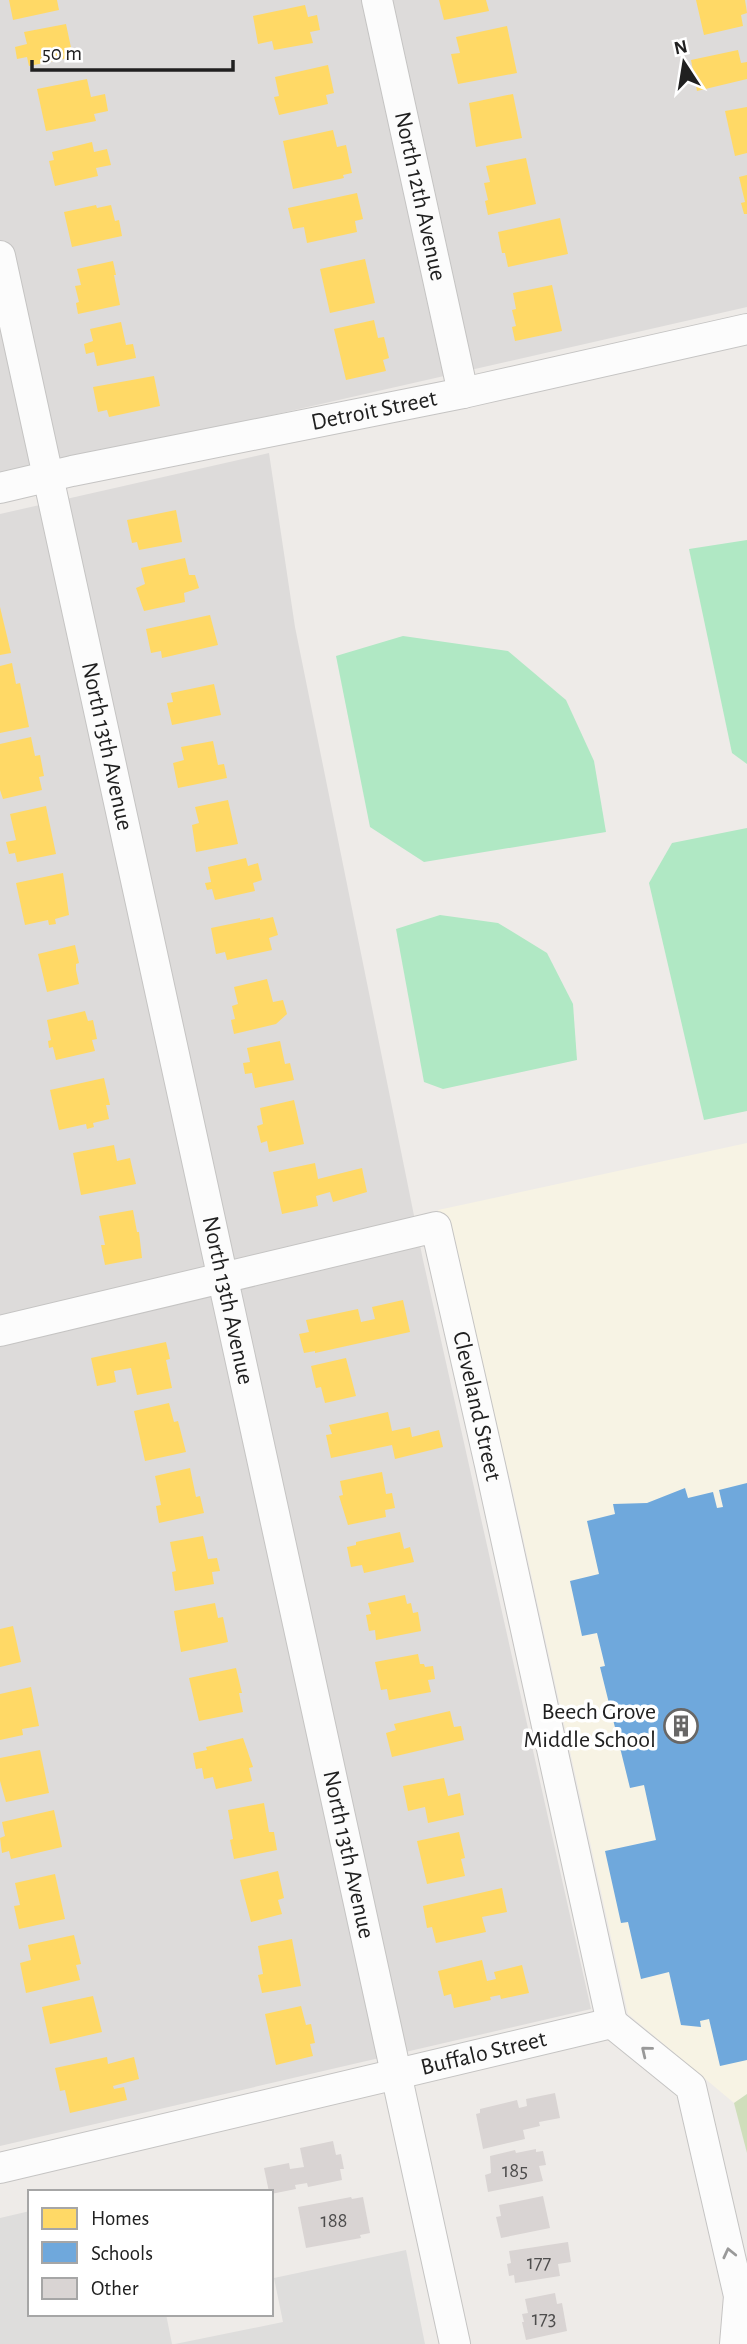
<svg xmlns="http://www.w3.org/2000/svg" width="747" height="2344" font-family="'Alegreya Sans',sans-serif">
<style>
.residential{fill:#dddbda}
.education{fill:#f7f3e4}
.forest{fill:#cfdebb}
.pitch{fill:#b0e8c4}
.parking{fill:#dedddc}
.homes{fill:#ffd966}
.schools{fill:#6fa8dc}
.building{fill:#d9d4d3}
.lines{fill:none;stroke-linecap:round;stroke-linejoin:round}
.street-casing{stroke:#c5c4c3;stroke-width:32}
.street{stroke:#fcfcfc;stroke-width:30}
.oneway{stroke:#999}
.labels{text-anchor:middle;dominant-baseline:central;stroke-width:7;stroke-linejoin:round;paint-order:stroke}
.number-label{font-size:21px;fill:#4e4d4d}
.street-label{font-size:24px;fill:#202020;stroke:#fff}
.poi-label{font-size:24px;fill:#202020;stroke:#fff;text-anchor:end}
</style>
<rect width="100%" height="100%" fill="#eeebe8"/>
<g class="residential">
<path d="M0 0H747V307L0 477Z"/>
<path d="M269 453 295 627 423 1260 591 2009 0 2146V514Z"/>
</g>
<path class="education" d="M747 1143V2094L734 2103 628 2014 511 1483 438 1210Z"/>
<path class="forest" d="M747 2094V2153L734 2103Z"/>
<g class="pitch">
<path d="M747 540V764L732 753 689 549Z"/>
<path d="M403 636 508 651 566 700 594 761 606 832 424 862 370 827 336 656Z"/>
<path d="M747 828V1111L704 1120 649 883 672 843Z"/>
<path d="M440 915 498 923 547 953 573 1004 577 1060 443 1089 424 1082 396 929Z"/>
</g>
<g class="parking">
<path d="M30 2211V2314H166L172 2344H0V2218Z"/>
<path d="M406 2250 425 2344H175L283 2322 274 2278Z"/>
</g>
<g class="homes">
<path d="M9 0H57L59 10 13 20Z"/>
<path d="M439 0H486L489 11 444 20Z"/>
<path d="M696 0H745L747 13 741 15 743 26 704 35Z"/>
<path d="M305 5 308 17 317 15 320 30 310 32 313 43 274 50 272 41 258 44 253 16Z"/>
<path d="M66 24 73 57 29 66 27 57 17 59 15 47 27 44 24 32Z"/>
<path d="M507 26 517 73 458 84 451 54 460 53 456 37Z"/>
<path d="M738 50 741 63 747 62V79L697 91 691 60Z"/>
<path d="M328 65 334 93 326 95 328 104 279 115 274 97 279 96 275 77Z"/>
<path d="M87 79 91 97 105 94 108 111 94 114 96 121 46 131 37 89Z"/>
<path d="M513 94 522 138 476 147 469 103Z"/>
<path d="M747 107V153L735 156 725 111Z"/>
<path d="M333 130 337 147 346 145 352 173 343 175 344 178 293 189 283 141Z"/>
<path d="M92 142 94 152 107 149 111 165 96 168 98 176 55 186 49 161 54 160 52 152Z"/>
<path d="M526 158 536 204 488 215 485 201 488 200 484 183 490 182 486 166Z"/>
<path d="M747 175V214H744L741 203 745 202 739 177Z"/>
<path d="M357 193 363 219 355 221 357 232 307 243 304 227 293 229 288 208Z"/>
<path d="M96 205 97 208 111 205 115 221 119 220 122 236 72 247 64 212Z"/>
<path d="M560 218 568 254 508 267 505 253H502L498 232Z"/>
<path d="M365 259 375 303 330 313 320 269Z"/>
<path d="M113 261 116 275H114L120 305 78 314 76 303 79 302 75 286 81 285 77 269Z"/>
<path d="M552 285 562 331 515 341 512 327 516 326 512 310 516 309 513 293Z"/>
<path d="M374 320 378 338 384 337 389 358 383 360 386 371 346 380 334 329Z"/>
<path d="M121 322 126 345 133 344 136 358 97 366 94 352 86 354 84 344 93 341 90 329Z"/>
<path d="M154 376 160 406 109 417 107 410 98 412 93 387Z"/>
<path d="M176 510 182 542 139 550 137 542 132 543 127 520Z"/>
<path d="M185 558 189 575H195L199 588 184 593 185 602 144 611 136 588 145 584 141 568Z"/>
<path d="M0 607 11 653 0 655Z"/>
<path d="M210 615 218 645 162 658 161 651 151 653 146 629Z"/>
<path d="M12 663 16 684 20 683 29 727 0 733V666Z"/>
<path d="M214 684 221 715 172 725 167 703 173 702 171 693Z"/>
<path d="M31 737 35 756 40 755 44 776 39 777 42 790 3 799 0 790V744Z"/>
<path d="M213 741 218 765 224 764 227 778 178 788 173 763 184 760 181 747Z"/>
<path d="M228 800 238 844 196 852 192 825 199 823 195 807Z"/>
<path d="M46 806 56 854 17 862 15 853 9 854 6 842 16 840 10 814Z"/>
<path d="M246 858 248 866 258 863 262 880 253 883 255 891 215 900 212 889 207 890 205 883 211 882 208 867Z"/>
<path d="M63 873 69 915 55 919 56 924 49 925 48 920 25 925 16 883Z"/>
<path d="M273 917 278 935 269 938 272 950 227 960 225 952 216 954 211 928 260 918V920Z"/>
<path d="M75 945 79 963 76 964V970L79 984 47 992 38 954Z"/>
<path d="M267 979 273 1002 283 1000 287 1014 276 1024 234 1034 231 1020 235 1019 232 1006 238 1004 234 987Z"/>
<path d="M85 1011 88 1021 93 1020 97 1039 92 1040 95 1051 56 1060 53 1047 49 1048 48 1041 51 1040 47 1020Z"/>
<path d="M280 1041 285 1064 290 1063 294 1080 255 1088 252 1073 245 1074 243 1063 250 1062 247 1048Z"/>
<path d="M104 1078 110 1105H106L109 1119 93 1123 94 1127 87 1129 86 1124 59 1130 50 1090Z"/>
<path d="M294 1100 304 1144 269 1152 267 1141 261 1143 257 1126 263 1124 260 1108Z"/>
<path d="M114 1145 117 1161 130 1158 136 1184 81 1195 73 1153Z"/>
<path d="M315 1163 318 1179 362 1168 367 1192 333 1202 330 1192 316 1196 318 1206 282 1214 273 1172Z"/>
<path d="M133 1210 137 1232H139L142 1258 105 1265 101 1245H105L99 1216Z"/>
<path d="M403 1300 410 1332 315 1353V1351L304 1353 299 1334 309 1332 306 1320 358 1309 361 1322 375 1319 372 1307Z"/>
<path d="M166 1342 170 1359 166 1360 172 1388 137 1395 131 1368 114 1371 116 1382 97 1386 91 1358Z"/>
<path d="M346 1358 356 1396 325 1403 321 1387 316 1388 311 1366Z"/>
<path d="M169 1403 174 1422 178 1421 186 1452 145 1461 134 1411Z"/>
<path d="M388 1412 392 1431 410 1427 412 1437 439 1430 443 1447 395 1459 392 1445 331 1458 326 1435 332 1434 329 1425Z"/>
<path d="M190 1468 196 1497 200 1496 204 1513 159 1523 156 1506 161 1505 155 1476Z"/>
<path d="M382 1472 386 1494 392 1493 395 1508 385 1510 386 1517 348 1525 339 1496 343 1495 340 1481Z"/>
<path d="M400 1532 404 1549 410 1547 414 1562 364 1573 362 1565 351 1567 347 1547 356 1545V1542Z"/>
<path d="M203 1536 208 1559 217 1558 220 1571 212 1572 214 1584 175 1591 172 1572 176 1571 170 1542Z"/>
<path d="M405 1595 407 1604 411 1603 413 1613 418 1612 421 1631 376 1640 375 1630 369 1631 366 1615 371 1614 368 1603Z"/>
<path d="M215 1603 218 1618 223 1617 228 1642 181 1652 174 1611Z"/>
<path d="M13 1626 21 1662 0 1667V1629Z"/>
<path d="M418 1654 420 1664H424L425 1667 433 1666 435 1679 428 1680 431 1692 389 1700 387 1689 381 1690 375 1662Z"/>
<path d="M236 1668 242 1693H239L243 1712 199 1721 189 1678Z"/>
<path d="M31 1687 39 1726 22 1729 23 1735 0 1740V1694Z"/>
<path d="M450 1711 454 1727 461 1726 464 1740 392 1757 386 1733 396 1730 394 1724Z"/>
<path d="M243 1738 253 1767 249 1768 252 1781 216 1789 213 1777 204 1779 202 1768 196 1769 193 1753 207 1750 206 1747Z"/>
<path d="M40 1750 49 1793 6 1802 0 1781V1758Z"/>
<path d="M444 1778 448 1796 460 1793 464 1815 428 1823 425 1807 408 1811 403 1786Z"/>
<path d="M264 1803 269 1832H274L277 1850 234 1859 230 1840 233 1839 228 1810Z"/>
<path d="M54 1810 62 1847 11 1859 9 1851 2 1853 0 1838 5 1836 2 1822Z"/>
<path d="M459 1832 465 1858 461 1859 465 1876 427 1884 417 1841Z"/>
<path d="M278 1871 284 1898 278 1900 282 1914 251 1922 240 1880Z"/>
<path d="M55 1874 65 1919 19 1929 14 1906 20 1905 15 1883Z"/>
<path d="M502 1888 507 1912 482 1917 486 1932 436 1943 432 1927 427 1928 423 1906Z"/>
<path d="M74 1935 81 1964 76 1965 80 1980 26 1993 20 1963 31 1960 28 1945Z"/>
<path d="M292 1939 301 1986 262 1993 258 1975 263 1974 258 1946Z"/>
<path d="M482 1960 487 1981 496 1979 494 1972 522 1965 529 1993 501 1999 500 1995 490 1997 491 2000 454 2008 451 1994 444 1996 438 1971Z"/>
<path d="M93 1996 102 2032 50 2044 42 2007Z"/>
<path d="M301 2006 306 2025 311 2024 315 2043 310 2044 313 2056 276 2065 265 2014Z"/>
<path d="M107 2057 108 2064 134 2057 139 2079 113 2086 114 2089 124 2087 127 2100 70 2113 65 2090 60 2091 55 2068Z"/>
</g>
<path class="schools" d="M747 1483V2060L720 2066 709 2019 700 2021 701 2027 681 2025 669 1972 641 1979 628 1922 621 1923 605 1851 656 1840 644 1785 630 1788 600 1667 605 1666 597 1633 582 1636 570 1581 599 1574 587 1521 615 1514 613 1504 647 1503 685 1488 688 1498 713 1492 717 1508 723 1507 719 1490Z"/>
<g class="building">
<path d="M555 2093 560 2118 539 2122 540 2126 523 2130 525 2139 483 2149 476 2114 480 2113V2109L517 2100 519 2108 527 2106 526 2099Z"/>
<path d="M333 2141 336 2155 341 2154 344 2169H340L342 2180 308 2187 307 2183 295 2185 296 2189 271 2194V2192H269L264 2168 289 2163 290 2169 304 2167 300 2148Z"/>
<path d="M536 2149V2152L543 2151 546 2165 539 2166 543 2181 488 2192 485 2175 491 2173 490 2156 515 2150 516 2153Z"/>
<path d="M543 2196 550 2228 501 2238 496 2217 501 2216 499 2205Z"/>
<path d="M351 2197 352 2199 363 2197 370 2233 360 2235 361 2238 306 2248 298 2207Z"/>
<path d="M568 2242 571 2262 558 2264 560 2276 515 2283 514 2275 509 2276 507 2264 511 2263 509 2251Z"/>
<path d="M555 2293 557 2304 562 2303 567 2331 526 2340 522 2322H524L522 2314 528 2313 525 2299Z"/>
</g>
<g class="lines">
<g class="street-casing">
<g id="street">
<path id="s1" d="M377 0 463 393"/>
<path id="s2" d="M0 256 455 2344"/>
<path id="s3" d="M0 488 72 471 463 393 747 329"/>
<path id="s4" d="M0 1331 436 1227 490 1465 612 2023"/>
<path d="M612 2023 691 2087 739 2296 735 2344"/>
<path id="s5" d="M0 2168 612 2023"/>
</g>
</g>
<use href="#street" class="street"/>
</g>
<defs><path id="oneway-chevron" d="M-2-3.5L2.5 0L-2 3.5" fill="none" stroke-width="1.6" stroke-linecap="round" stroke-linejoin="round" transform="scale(1.75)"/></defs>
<g class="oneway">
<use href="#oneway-chevron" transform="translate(646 2051) rotate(-141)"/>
<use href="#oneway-chevron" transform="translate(729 2253) rotate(-103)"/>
</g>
<defs>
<g id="building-ring" transform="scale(1.75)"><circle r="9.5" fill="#fff" stroke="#686766" stroke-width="1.5"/><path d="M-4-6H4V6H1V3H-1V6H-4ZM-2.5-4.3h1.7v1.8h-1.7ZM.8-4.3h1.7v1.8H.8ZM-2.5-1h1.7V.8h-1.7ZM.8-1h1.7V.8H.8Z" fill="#686766"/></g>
</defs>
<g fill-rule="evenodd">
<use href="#building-ring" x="681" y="1726"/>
</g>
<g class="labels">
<g class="number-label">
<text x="515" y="2170">185</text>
<text x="334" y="2220">188</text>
<text x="539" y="2262">177</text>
<text x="544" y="2318">173</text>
</g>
<g class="street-label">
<text stroke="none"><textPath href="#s1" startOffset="201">North 12th Avenue</textPath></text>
<text stroke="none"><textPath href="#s3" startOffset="382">Detroit Street</textPath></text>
<text stroke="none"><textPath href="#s2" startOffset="502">North 13th Avenue</textPath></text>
<text stroke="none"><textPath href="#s2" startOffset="1069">North 13th Avenue</textPath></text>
<text stroke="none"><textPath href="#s4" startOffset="632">Cleveland Street</textPath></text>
<text stroke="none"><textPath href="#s2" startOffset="1636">North 13th Avenue</textPath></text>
<text stroke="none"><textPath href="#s5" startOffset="497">Buffalo Street</textPath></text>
</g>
<g class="poi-label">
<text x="656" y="1712">Beech Grove<tspan x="656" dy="28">Middle School</tspan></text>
</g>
</g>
<rect x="28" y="2190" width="245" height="126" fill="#ffffff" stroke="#a6a6a6" stroke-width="2"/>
<rect x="42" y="2208" width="35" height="21" fill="#ffd966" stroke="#a6a6a6" stroke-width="2"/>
<text x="91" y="2225" font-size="21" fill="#202020">Homes</text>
<rect x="42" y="2242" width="35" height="21" fill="#6fa8dc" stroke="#a6a6a6" stroke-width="2"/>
<text x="91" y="2260" font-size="21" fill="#202020">Schools</text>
<rect x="42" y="2278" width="35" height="21" fill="#d9d4d3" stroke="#a6a6a6" stroke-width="2"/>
<text x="91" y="2295" font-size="21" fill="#202020">Other</text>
<g transform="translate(684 63) rotate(348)" stroke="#ffffff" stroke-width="5" paint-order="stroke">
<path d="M0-5L12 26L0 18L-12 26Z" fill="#202020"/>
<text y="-10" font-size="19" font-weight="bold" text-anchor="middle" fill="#202020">N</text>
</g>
<path d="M32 60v10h201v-10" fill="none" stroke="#202020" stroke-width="3.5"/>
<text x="42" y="60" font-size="21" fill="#202020" stroke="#ffffff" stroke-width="5" paint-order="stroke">50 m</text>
</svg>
